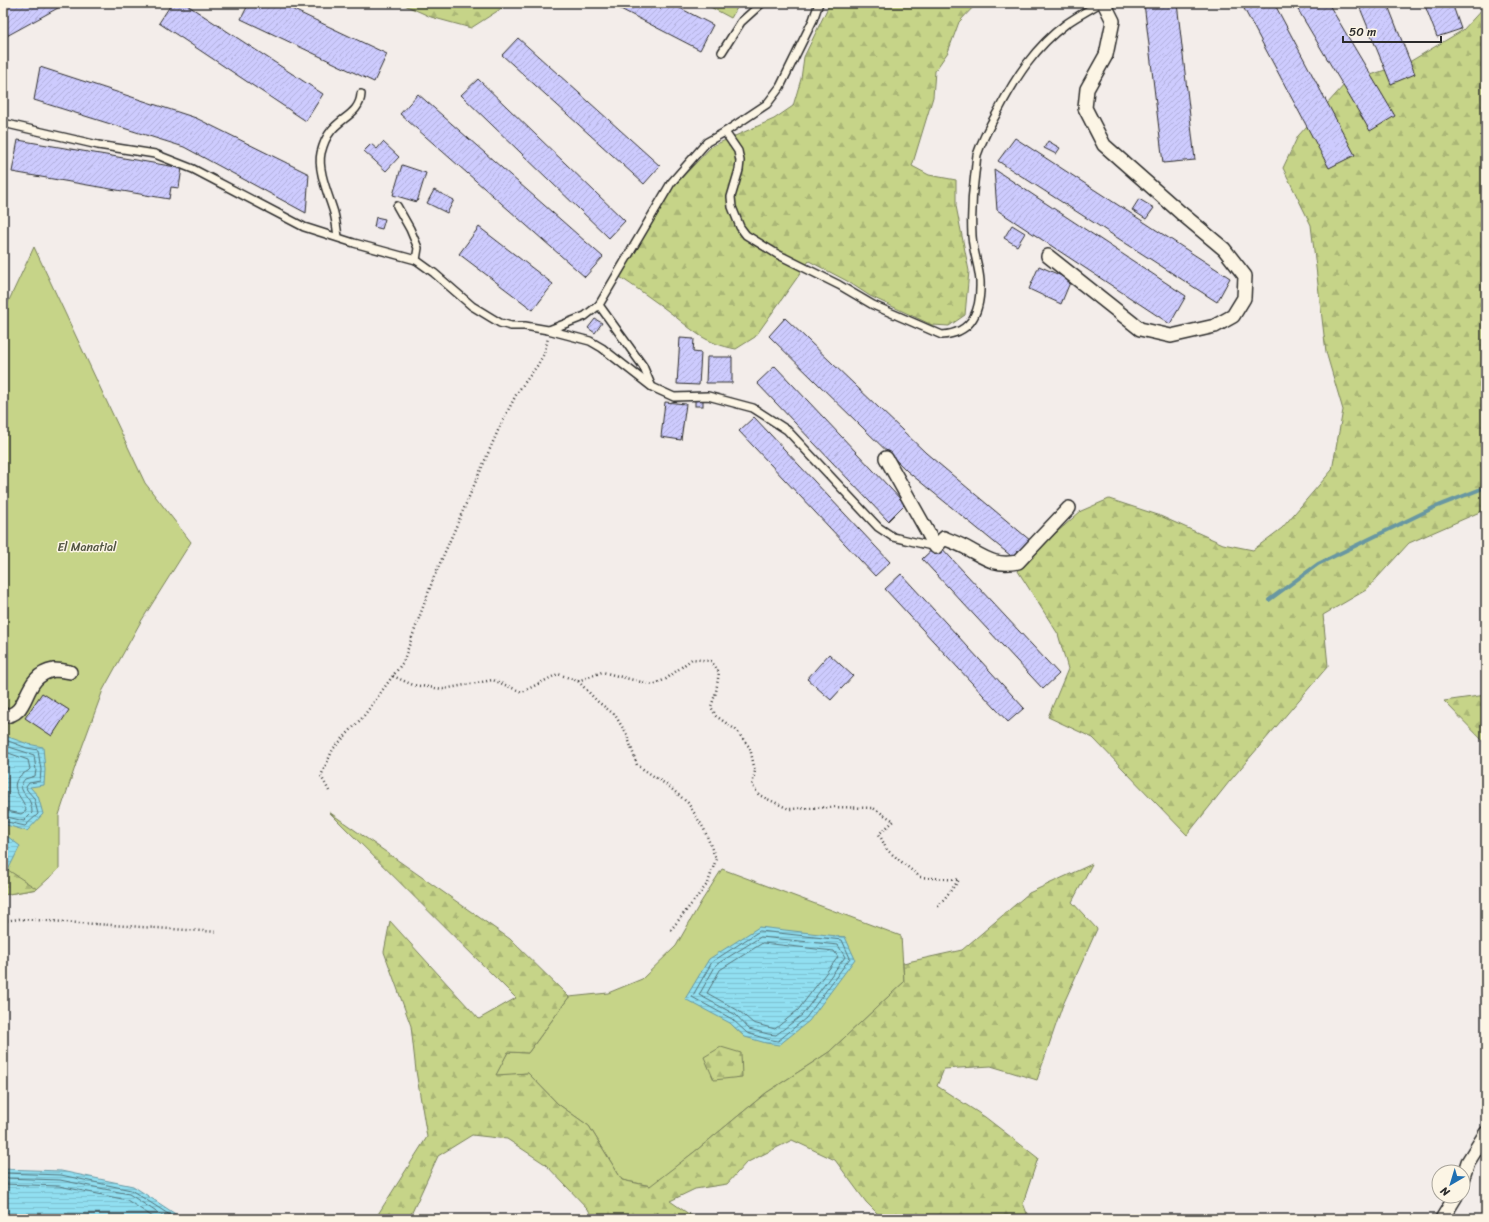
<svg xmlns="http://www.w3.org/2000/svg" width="1489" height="1222" font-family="Sriracha,sans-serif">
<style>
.green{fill:#c6d488;stroke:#78805a;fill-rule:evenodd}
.forest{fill:url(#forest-firs);stroke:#78805a}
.water{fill:url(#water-rules);stroke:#6897a2}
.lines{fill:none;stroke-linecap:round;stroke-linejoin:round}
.shore{stroke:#54737a;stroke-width:1}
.stream{stroke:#6897a2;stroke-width:4}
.building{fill:url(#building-hatch);stroke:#2b2b2b}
.lane-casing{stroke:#2b2b2b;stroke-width:10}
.street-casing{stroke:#2b2b2b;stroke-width:16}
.path{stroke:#2b2b2b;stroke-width:2.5;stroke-dasharray:1 3;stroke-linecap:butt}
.lane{stroke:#fcf5e5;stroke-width:7}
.street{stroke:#fcf5e5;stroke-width:13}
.labels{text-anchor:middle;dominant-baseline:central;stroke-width:3;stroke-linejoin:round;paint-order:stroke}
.park-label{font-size:12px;fill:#525542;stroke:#fcf5e5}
</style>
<defs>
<pattern id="forest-firs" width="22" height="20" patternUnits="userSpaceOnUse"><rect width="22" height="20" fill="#c6d488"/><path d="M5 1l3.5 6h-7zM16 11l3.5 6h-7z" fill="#aab676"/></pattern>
<pattern id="water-rules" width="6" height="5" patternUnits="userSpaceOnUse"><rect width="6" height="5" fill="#91dff1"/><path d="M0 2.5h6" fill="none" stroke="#7dc0cf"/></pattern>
<pattern id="building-hatch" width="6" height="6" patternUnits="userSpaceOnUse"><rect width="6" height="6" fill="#cdcbfe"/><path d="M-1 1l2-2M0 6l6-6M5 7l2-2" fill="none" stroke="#b0aeda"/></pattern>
</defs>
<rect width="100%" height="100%" fill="#f3edea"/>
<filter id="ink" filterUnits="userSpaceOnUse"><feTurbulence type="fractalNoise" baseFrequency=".025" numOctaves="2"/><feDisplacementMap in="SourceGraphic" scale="8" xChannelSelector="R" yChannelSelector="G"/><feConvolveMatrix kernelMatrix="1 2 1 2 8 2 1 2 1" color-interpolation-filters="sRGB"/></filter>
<g filter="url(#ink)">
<g class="green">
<path d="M34 247 145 483 191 542 140 623 103 690 78 758 59 815V869L37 889 3 895V313Z"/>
<path d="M722 869 901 936 904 982 829 1052 766 1093 698 1149 651 1186 622 1180 589 1126 558 1104 528 1073 495 1076 508 1052 528 1053 569 997 608 993 642 979 676 946 701 902ZM812 934 845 937 745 1037 730 1023Z"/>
</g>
<g class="forest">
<path d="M400 3H510L471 28 431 17Z"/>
<path d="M703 3H740L731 18Z"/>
<path d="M830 3H977L959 22 948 52 935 71 933 97 912 166 929 175 956 180V206L969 271 965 315 949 326 932 325 870 296 847 281 809 261 755 337 736 349C705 343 696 333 672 314 654 300 635 287 617 275L674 186 712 146 774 119 793 106 801 79 804 57Z"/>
<path d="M1486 5V511H1482L1409 543 1366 590 1323 615 1328 666 1229 782 1187 835 1093 738 1048 717 1068 669 1058 634 1016 568 1081 511 1109 499 1158 515 1223 544 1253 550 1282 528 1332 470 1343 410 1326 352 1311 225 1283 168 1298 136 1345 84 1411 61 1463 30Z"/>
<path d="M1486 695V744L1444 701Z"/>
<path d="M329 812 510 939 569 997 528 1053 508 1052 496 1075 528 1073 558 1104 589 1126 622 1180 650 1186 698 1149 766 1093 829 1052 904 982 903 963 962 950 1029 893 1092 864 1072 902 1097 929 1062 1007 1037 1080 991 1066 944 1069 937 1086 985 1117 1038 1158 1023 1203 1029 1219H883L866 1202 835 1160 792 1140 746 1163 727 1184 695 1189 670 1201 696 1219H666L656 1212 658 1219H593L588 1209 545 1164 507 1139 472 1135 438 1156 409 1219H375L427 1137 416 1071 411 1026 384 952 390 921 479 1019 516 998Z"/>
<path d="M3 870H8L37 889 3 895Z"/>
<path d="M721 1047 741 1053 742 1077 714 1080 704 1057Z"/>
</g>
<g class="water">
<path d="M3 735 28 744 43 747 45 770 44 785 30 787 38 796 43 814 27 831 3 824Z"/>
<path d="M3 833 20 846 8 870H3Z"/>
<path d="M759 927 845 937 855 959 809 1021 779 1045 766 1043 745 1037 730 1023 685 999 709 959Z"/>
<path d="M3 1169 61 1171 133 1186 183 1219H3Z"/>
</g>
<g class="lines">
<g class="shore">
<path d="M3 739 27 748 38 750 41 770 40 781 29 783 26 787 27 790 34 798 38 814 25 826 3 821"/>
<path d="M3 745 34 755 36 770 35 776 25 779C17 788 24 792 29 800 31 803 32 809 32 813L24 821 3 816"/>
<path d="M3 751 28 760 30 769C28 772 23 773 20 776 7 789 25 798 26 811L21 814 3 810"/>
<path d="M760 931 842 940 850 958 806 1018 778 1041 767 1039 747 1033 732 1019 692 997 712 962Z"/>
<path d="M761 937 838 945 845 957 802 1015 776 1035 768 1034 749 1029 736 1015 699 995 716 965Z"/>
<path d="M763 943 834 951 838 957 798 1010 775 1029 753 1023 739 1011 707 993 720 970Z"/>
<path d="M3 1173 61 1175 131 1190 176 1219"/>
<path d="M3 1178 60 1180 129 1194 167 1219"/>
<path d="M3 1184 59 1186 127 1200 156 1219"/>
</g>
<path class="stream" d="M1269 600 1318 564 1433 508 1486 487"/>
</g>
<g class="building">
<path d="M3 3H67L3 38Z"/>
<path d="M172 3H184L323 94 306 121 159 23Z"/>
<path d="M249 3H279L387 54 374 82 241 19Z"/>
<path d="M609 3H670L713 25 700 50Z"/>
<path d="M1144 3H1177L1195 160 1163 163Z"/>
<path d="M1241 3H1274L1355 155 1329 168Z"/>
<path d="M1294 3H1328L1395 116 1370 131Z"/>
<path d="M1358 3H1387L1415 74 1391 84Z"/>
<path d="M1424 3H1452L1461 29 1437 37Z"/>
<path d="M518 38 660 166 644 184 502 55Z"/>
<path d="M40 67 196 118 309 174 306 213 184 147 34 100Z"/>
<path d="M478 79 625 221 609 238 461 95Z"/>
<path d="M418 94 603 257 585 277 400 114Z"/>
<path d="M1015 138 1230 278 1217 302 998 161Z"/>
<path d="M18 140 182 168 179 188 171 187 169 199 12 172Z"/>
<path d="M1048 141 1060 148 1056 154 1044 148Z"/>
<path d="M383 142 399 157 386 171 364 151 371 144 377 149Z"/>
<path d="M402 165 426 173 417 202 393 195Z"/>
<path d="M994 169 1186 296 1170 324 997 210Z"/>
<path d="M434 190 454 200 447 213 427 203Z"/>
<path d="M1139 199 1154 208 1146 219 1132 210Z"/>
<path d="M376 217 385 219 382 229 374 227Z"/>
<path d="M1012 225 1025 233 1017 246 1004 238Z"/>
<path d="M479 227 553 284 533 310 459 254Z"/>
<path d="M1039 266 1071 280 1061 304 1029 289Z"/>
<path d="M785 318 926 453 1031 541 1016 560 907 471 769 336Z"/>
<path d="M595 319 602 323 595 333 588 328Z"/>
<path d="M680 338 694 339 693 352 701 353 699 385 677 384Z"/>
<path d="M707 357H732V383H706Z"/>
<path d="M775 366 905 504 888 521 757 383Z"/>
<rect x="695" y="397" width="8" height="9"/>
<path d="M665 402 686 404 681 440 661 437Z"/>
<path d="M754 417 890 562 875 576 739 431Z"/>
<path d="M938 544 1059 674 1043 689 922 559Z"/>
<path d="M901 574 1024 708 1008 722 885 589Z"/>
<path d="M829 654 853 676 831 700 807 679Z"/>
<path d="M42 693 69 710 52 736 25 718Z"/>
</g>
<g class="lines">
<g class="lane-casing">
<g id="lane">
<path d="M722 52 741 22 762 3"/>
<path d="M3 123 98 145 155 154 193 169 304 227 354 243 416 260 434 273 472 306 500 323 511 326H525L548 330 590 341 602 348 652 387 674 397 708 396 753 408 787 430 878 527 893 537 936 547"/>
<path d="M725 132 738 151 740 161 739 170 731 197 732 207 740 227 746 235 777 254 839 285 873 305 942 335C974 333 981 309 980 281 979 266 973 251 972 236 971 215 972 194 975 173 976 167 976 161 977 155 982 140 990 125 998 111 1016 77 1035 47 1066 24 1077 16 1089 10 1100 3"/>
<path d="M397 206 410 229 418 248 416 260"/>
<path d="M338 237C337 229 336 221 334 213 329 196 317 170 321 153 323 145 326 137 331 131 342 117 360 113 361 94"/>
<path d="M599 305 643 366 651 385"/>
<path d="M549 330 585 316 599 305 671 183 707 142 725 132 767 104 780 87 813 20 819 3"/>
</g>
</g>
<g class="street-casing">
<g id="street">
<path d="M1048 256 1140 329 1171 336 1215 326 1233 316 1244 298 1245 276 1224 249 1181 213 1104 145 1085 108 1087 89 1106 55 1113 21 1104 3"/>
<path d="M886 458 936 547 944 538C953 542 962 545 970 550 988 560 997 566 1018 562L1069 508"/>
<path d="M3 716C32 716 20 676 54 670 59 670 65 671 70 672"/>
<path d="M1463 1177 1468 1162 1486 1133"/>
<path d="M1442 1219 1456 1196"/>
</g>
</g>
<g class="path">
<path d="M155 3V5"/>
<path d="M393 676 413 685 443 689 493 680 522 692 558 674 578 681 597 701 615 715 627 735 637 765 667 785 688 803 704 829 716 859 708 883 670 931"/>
<path d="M578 681 602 672 653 685 666 679 692 659 711 661 719 672 716 692 711 707 716 716 736 730 750 748 755 771 752 785 759 795 789 809 832 807 873 808 894 821 879 834 887 850 920 877 959 880 937 908"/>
<path d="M329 791 321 776 333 749 363 717 403 662 434 577 500 426 517 393 537 366 544 354 548 338"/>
<path d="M3 921 19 919 218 932"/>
</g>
<use href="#lane" class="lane"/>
<use href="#street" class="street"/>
</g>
</g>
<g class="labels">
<g class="park-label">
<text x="87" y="547">El Manatial</text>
</g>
</g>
<rect width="1489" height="1222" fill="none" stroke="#fcf5e5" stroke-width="16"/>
<rect x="8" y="8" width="1473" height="1206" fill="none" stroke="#2b2b2b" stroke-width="1.5" filter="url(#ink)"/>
<g transform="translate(1451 1184) rotate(218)"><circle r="19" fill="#fcf5e5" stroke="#a8a49b"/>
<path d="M0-3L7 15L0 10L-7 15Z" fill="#1f6fb2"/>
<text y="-6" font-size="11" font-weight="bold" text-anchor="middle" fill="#2b2b2b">N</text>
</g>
<path d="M1343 36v6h98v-6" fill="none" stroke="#2b2b2b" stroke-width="2"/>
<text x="1349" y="36" font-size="12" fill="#2b2b2b" stroke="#fcf5e5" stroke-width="3" paint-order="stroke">50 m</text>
</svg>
